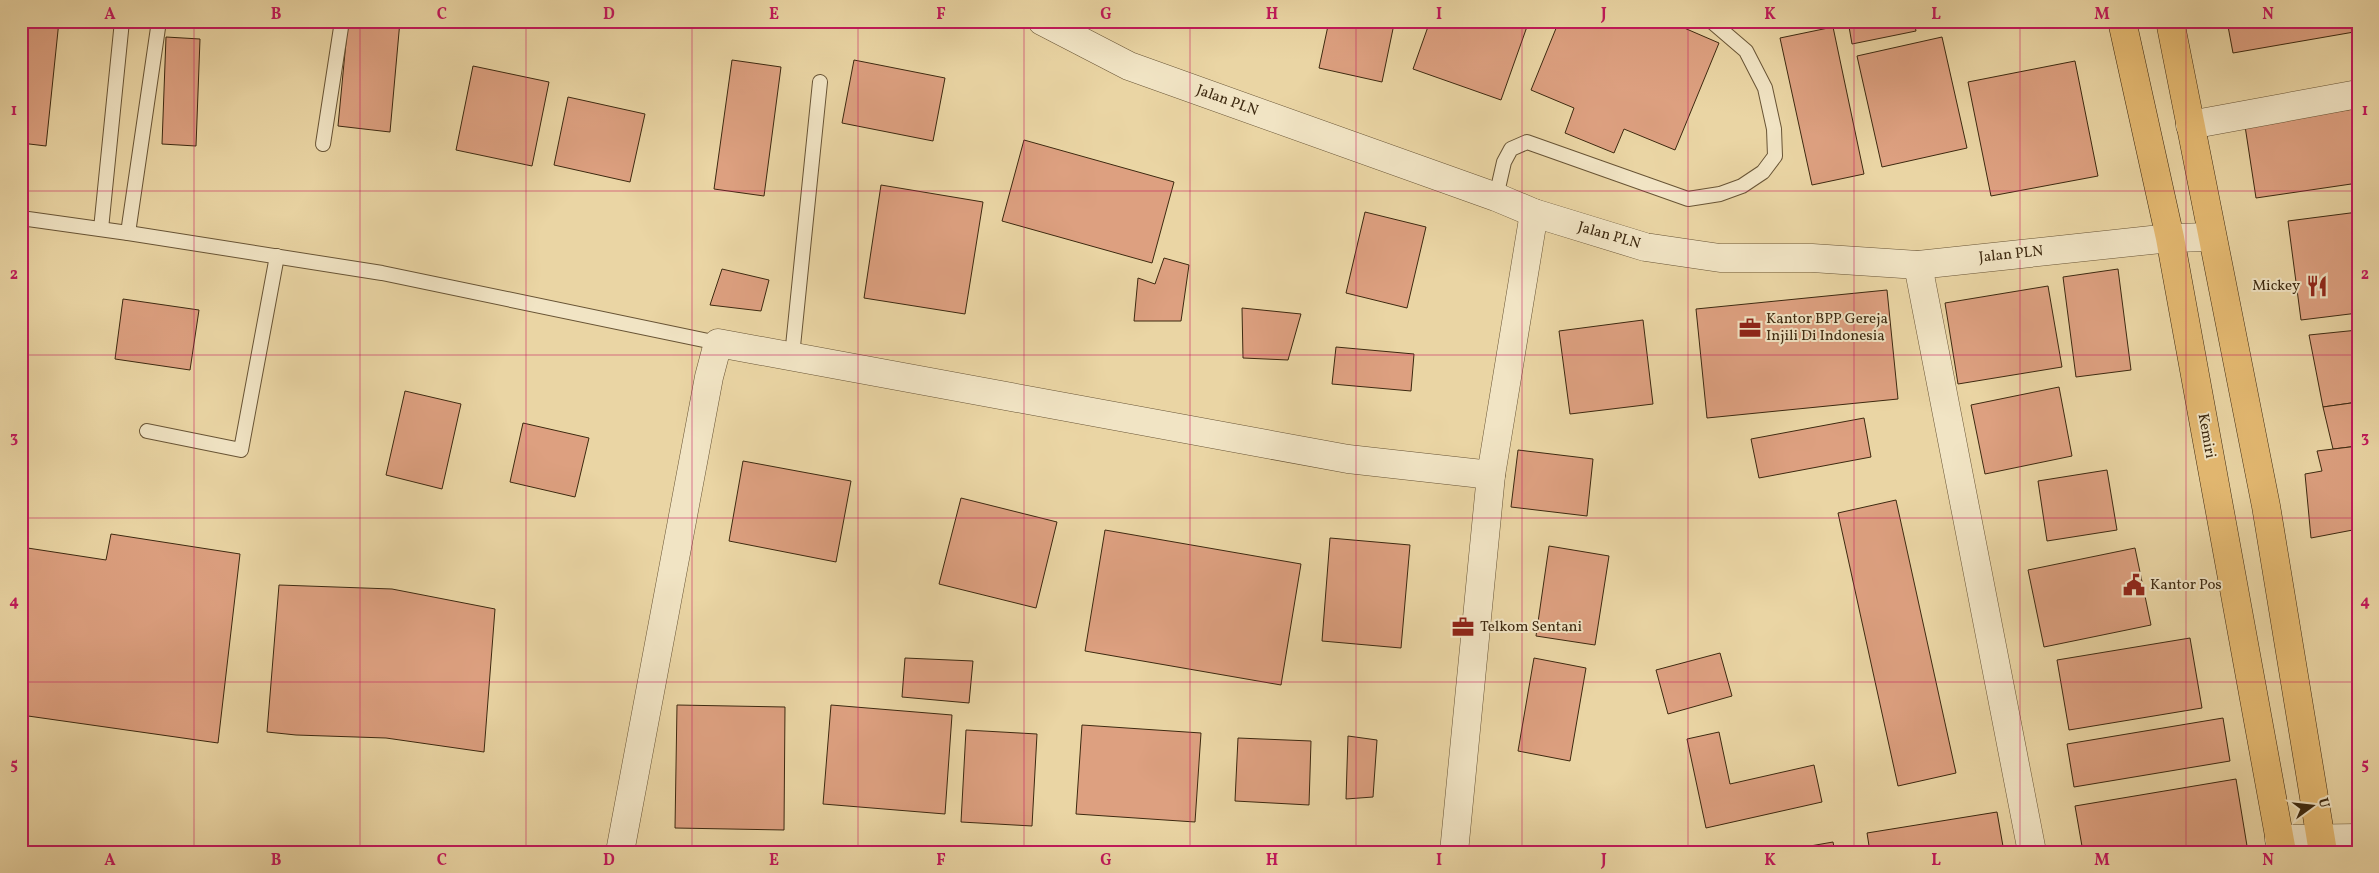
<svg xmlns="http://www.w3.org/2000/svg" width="2379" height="873" font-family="Vollkorn,serif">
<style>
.building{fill:#dda080;stroke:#3d2910}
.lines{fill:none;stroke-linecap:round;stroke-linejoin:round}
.lane-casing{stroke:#685435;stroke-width:16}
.street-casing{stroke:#685435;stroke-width:29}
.highway-casing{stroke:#3d2910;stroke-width:29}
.lane{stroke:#f1e4c4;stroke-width:14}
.street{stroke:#f1e4c4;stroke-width:28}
.highway{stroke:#e5ba72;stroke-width:28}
.grid{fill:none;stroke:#c2185b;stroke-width:1;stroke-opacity:0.55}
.labels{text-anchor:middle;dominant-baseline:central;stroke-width:4;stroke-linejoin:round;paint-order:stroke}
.street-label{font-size:15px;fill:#3d2910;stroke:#f1e4c4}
.poi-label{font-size:15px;fill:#3d2910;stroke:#f1e4c4;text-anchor:start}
.neatline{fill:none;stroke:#c2185b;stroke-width:2}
.grid-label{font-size:16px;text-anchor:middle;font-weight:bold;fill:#c2185b}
</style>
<rect width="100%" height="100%" fill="#ead5a4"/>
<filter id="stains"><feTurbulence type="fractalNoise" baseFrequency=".004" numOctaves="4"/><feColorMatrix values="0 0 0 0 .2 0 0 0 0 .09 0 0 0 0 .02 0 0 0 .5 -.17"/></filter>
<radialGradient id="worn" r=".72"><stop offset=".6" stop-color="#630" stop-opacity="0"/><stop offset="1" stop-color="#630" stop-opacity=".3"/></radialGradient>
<g class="building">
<path d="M21 21H59L46 146 21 143Z"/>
<path d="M348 21H400L390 132 338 126Z"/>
<path d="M1329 21H1382L1394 24 1382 82 1319 68Z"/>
<path d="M1430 21H1529L1501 100 1413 69Z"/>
<path d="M1559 21H1668L1719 43 1675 150 1624 129 1614 153 1565 133 1574 108 1531 90Z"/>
<path d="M1848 21H1914L1916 31 1852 44Z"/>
<path d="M2227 21H2352L2354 32 2233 53Z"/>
<path d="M1833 27 1864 174 1812 185 1780 38Z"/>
<path d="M166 37 200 39 196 146 162 144Z"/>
<path d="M1942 37 1967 148 1882 167 1857 56Z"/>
<path d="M732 60 781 67 764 196 714 189Z"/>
<path d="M854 60 945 78 933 141 842 123Z"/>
<path d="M2075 61 2098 176 1991 196 1968 82Z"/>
<path d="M473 66 549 82 532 166 456 150Z"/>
<path d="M568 97 645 114 630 182 554 165Z"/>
<path d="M2353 109 2358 138V183L2256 198 2245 126Z"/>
<path d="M1024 140 1174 182 1152 263 1002 221Z"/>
<path d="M881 185 983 202 965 314 864 298Z"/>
<path d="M1365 212 1426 227 1407 308 1346 293Z"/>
<path d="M2358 212V313L2301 320 2288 221Z"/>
<path d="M1164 258 1189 265 1181 321H1134L1138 278 1155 284Z"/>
<path d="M722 269 769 280 761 311 710 305Z"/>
<path d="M2118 269 2131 370 2076 377 2063 277Z"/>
<path d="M2048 286 2062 367 1958 384 1945 303Z"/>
<path d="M1887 290 1898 399 1707 418 1696 309Z"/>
<path d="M123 299 199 310 190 370 115 359Z"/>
<path d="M1242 308 1301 314 1288 360 1243 358Z"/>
<path d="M1643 320 1653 404 1570 414 1559 331Z"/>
<path d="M2358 330V402L2323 407 2309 335Z"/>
<path d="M1336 347 1414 354 1411 391 1332 384Z"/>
<path d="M2059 387 2072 456 1985 474 1971 405Z"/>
<path d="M405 391 461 404 442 489 386 475Z"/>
<path d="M2358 402V446L2333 449 2323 407Z"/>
<path d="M1864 418 1871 457 1759 478 1751 439Z"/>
<path d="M523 423 589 438 575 497 510 482Z"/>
<path d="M2358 446V529L2311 538 2305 474 2322 471 2317 451Z"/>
<path d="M1518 450 1593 459 1587 516 1511 507Z"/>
<path d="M743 461 851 481 836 562 729 541Z"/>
<path d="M2107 470 2117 530 2047 541 2038 481Z"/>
<path d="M961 498 1057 522 1036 608 939 584Z"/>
<path d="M1896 500 1956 773 1898 786 1838 513Z"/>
<path d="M1105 530 1301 564 1281 685 1085 651Z"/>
<path d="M111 534 240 554 218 743 21 715V547L106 560Z"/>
<path d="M1330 538 1410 545 1401 648 1322 641Z"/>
<path d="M1549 546 1609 556 1595 645 1536 636Z"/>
<path d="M2135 548 2151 625 2044 647 2028 570Z"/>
<path d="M279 585 392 589 495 609 484 752 386 738 296 735 267 732Z"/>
<path d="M2190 638 2202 708 2069 730 2057 660Z"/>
<path d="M1720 653 1732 696 1668 714 1656 670Z"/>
<path d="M905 658 973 661 969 703 902 697Z"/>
<path d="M1534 658 1586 668 1570 761 1518 751Z"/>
<path d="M677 705 785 707 784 830 675 828Z"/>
<path d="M831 705 952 715 945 814 823 804Z"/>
<path d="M2223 718 2230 761 2074 787 2067 744Z"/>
<path d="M1082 725 1201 733 1195 822 1076 814Z"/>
<path d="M966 730 1037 734 1032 826 961 822Z"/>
<path d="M1719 732 1730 784 1814 765 1822 802 1706 828 1687 739Z"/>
<path d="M1348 736 1377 740 1373 797 1346 799Z"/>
<path d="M1238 738 1311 741 1309 805 1235 801Z"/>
<path d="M2236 779 2248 852H2083L2075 806Z"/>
<path d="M1997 812 2004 852H1870L1867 833Z"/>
<path d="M1833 842 1835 852H1776Z"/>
</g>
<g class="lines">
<g class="lane-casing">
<g id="lane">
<path d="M323 144 342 21"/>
<path d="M1496 197 1504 162 1511 149 1527 142 1688 199 1720 194 1742 186 1763 172 1775 156 1774 129 1765 88 1746 51 1711 21"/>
<path d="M21 218 128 233 382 273 718 343"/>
<path d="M101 229 122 21"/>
<path d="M128 233 159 21"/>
<path d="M792 356 820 82"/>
<path d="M147 431 241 450 277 256"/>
</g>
</g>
<g class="street-casing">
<g id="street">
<path d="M1042 21 1129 66 1496 197 1534 213 1645 247 1720 258H1812L1918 265 2170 238 2212 237"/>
<path d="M2190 125 2358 94"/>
<path d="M1918 265 2032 852"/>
<path d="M2279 839 2358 838"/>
<path d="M620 852 709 377 718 343 1348 459 1491 475"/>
<path d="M1454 852 1491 475 1534 213"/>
</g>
</g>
<g class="highway-casing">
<g id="highway">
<path d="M2122 21 2170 238 2282 852"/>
<path d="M2170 21 2266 506 2323 852"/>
</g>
</g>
<use href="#lane" class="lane"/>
<use href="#street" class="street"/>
<use href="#highway" class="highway"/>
</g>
<path class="grid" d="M194 21V852M360 21V852M526 21V852M692 21V852M858 21V852M1024 21V852M1190 21V852M1356 21V852M1522 21V852M1688 21V852M1854 21V852M2020 21V852M2186 21V852M21 191H2358M21 355H2358M21 518H2358M21 682H2358"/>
<defs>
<g id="restaurant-bare" transform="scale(1.725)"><path d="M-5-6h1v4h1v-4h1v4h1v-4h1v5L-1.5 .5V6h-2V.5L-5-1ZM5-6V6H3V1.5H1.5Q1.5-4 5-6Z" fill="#8f2418" stroke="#f1e4c4" stroke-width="2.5" paint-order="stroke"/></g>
<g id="office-bare" transform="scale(1.725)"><path d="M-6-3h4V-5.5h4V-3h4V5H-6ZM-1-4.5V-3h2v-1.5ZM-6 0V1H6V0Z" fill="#8f2418" stroke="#f1e4c4" stroke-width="2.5" paint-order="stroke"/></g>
<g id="civic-bare" transform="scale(1.725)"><path d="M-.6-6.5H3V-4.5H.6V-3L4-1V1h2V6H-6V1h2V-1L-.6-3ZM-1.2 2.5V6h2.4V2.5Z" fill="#8f2418" stroke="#f1e4c4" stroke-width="2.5" paint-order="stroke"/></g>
</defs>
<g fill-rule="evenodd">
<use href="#restaurant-bare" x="2317" y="286"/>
<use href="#office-bare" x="1750" y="328"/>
<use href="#civic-bare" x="2134" y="585"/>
<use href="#office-bare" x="1463" y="627"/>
</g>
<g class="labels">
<g class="street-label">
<text transform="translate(1227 101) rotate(20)">Jalan PLN</text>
<text transform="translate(1609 236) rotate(16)">Jalan PLN</text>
<text transform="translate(2011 255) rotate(-6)">Jalan PLN</text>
<text transform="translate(2206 436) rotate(80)">Kemiri</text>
</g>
<g class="poi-label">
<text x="2300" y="286" text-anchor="end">Mickey</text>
<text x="1766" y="319">Kantor BPP Gereja<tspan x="1766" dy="17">Injili Di Indonesia</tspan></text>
<text x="2150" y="585">Kantor Pos</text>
<text x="1480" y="627">Telkom Sentani</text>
</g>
</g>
<rect width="2379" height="873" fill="none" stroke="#ead5a4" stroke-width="55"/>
<g transform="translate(2312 806) rotate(75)" stroke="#f1e4c4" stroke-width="4" paint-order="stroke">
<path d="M0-4L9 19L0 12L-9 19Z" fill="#3d2910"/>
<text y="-8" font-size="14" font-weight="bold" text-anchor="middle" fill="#3d2910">U</text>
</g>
<rect x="28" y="28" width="2324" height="818" class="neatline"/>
<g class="grid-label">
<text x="110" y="19">A</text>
<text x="276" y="19">B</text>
<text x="442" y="19">C</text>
<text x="609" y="19">D</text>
<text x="774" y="19">E</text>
<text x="941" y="19">F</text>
<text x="1106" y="19">G</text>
<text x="1272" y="19">H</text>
<text x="1439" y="19">I</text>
<text x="1604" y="19">J</text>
<text x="1770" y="19">K</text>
<text x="1936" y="19">L</text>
<text x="2102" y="19">M</text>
<text x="2268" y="19">N</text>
<text x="14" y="115">1</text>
<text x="2365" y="115">1</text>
<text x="14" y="279">2</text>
<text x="2365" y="279">2</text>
<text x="14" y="442">3</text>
<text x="2365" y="442">3</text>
<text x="14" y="606">4</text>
<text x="2365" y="606">4</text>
<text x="14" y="769">5</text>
<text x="2365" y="769">5</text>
<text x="110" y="865">A</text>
<text x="276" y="865">B</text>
<text x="442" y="865">C</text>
<text x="609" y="865">D</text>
<text x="774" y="865">E</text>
<text x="941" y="865">F</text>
<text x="1106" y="865">G</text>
<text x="1272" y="865">H</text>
<text x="1439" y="865">I</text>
<text x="1604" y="865">J</text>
<text x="1770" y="865">K</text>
<text x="1936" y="865">L</text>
<text x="2102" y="865">M</text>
<text x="2268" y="865">N</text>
</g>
<rect width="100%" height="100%" filter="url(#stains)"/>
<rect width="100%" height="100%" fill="url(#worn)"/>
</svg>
